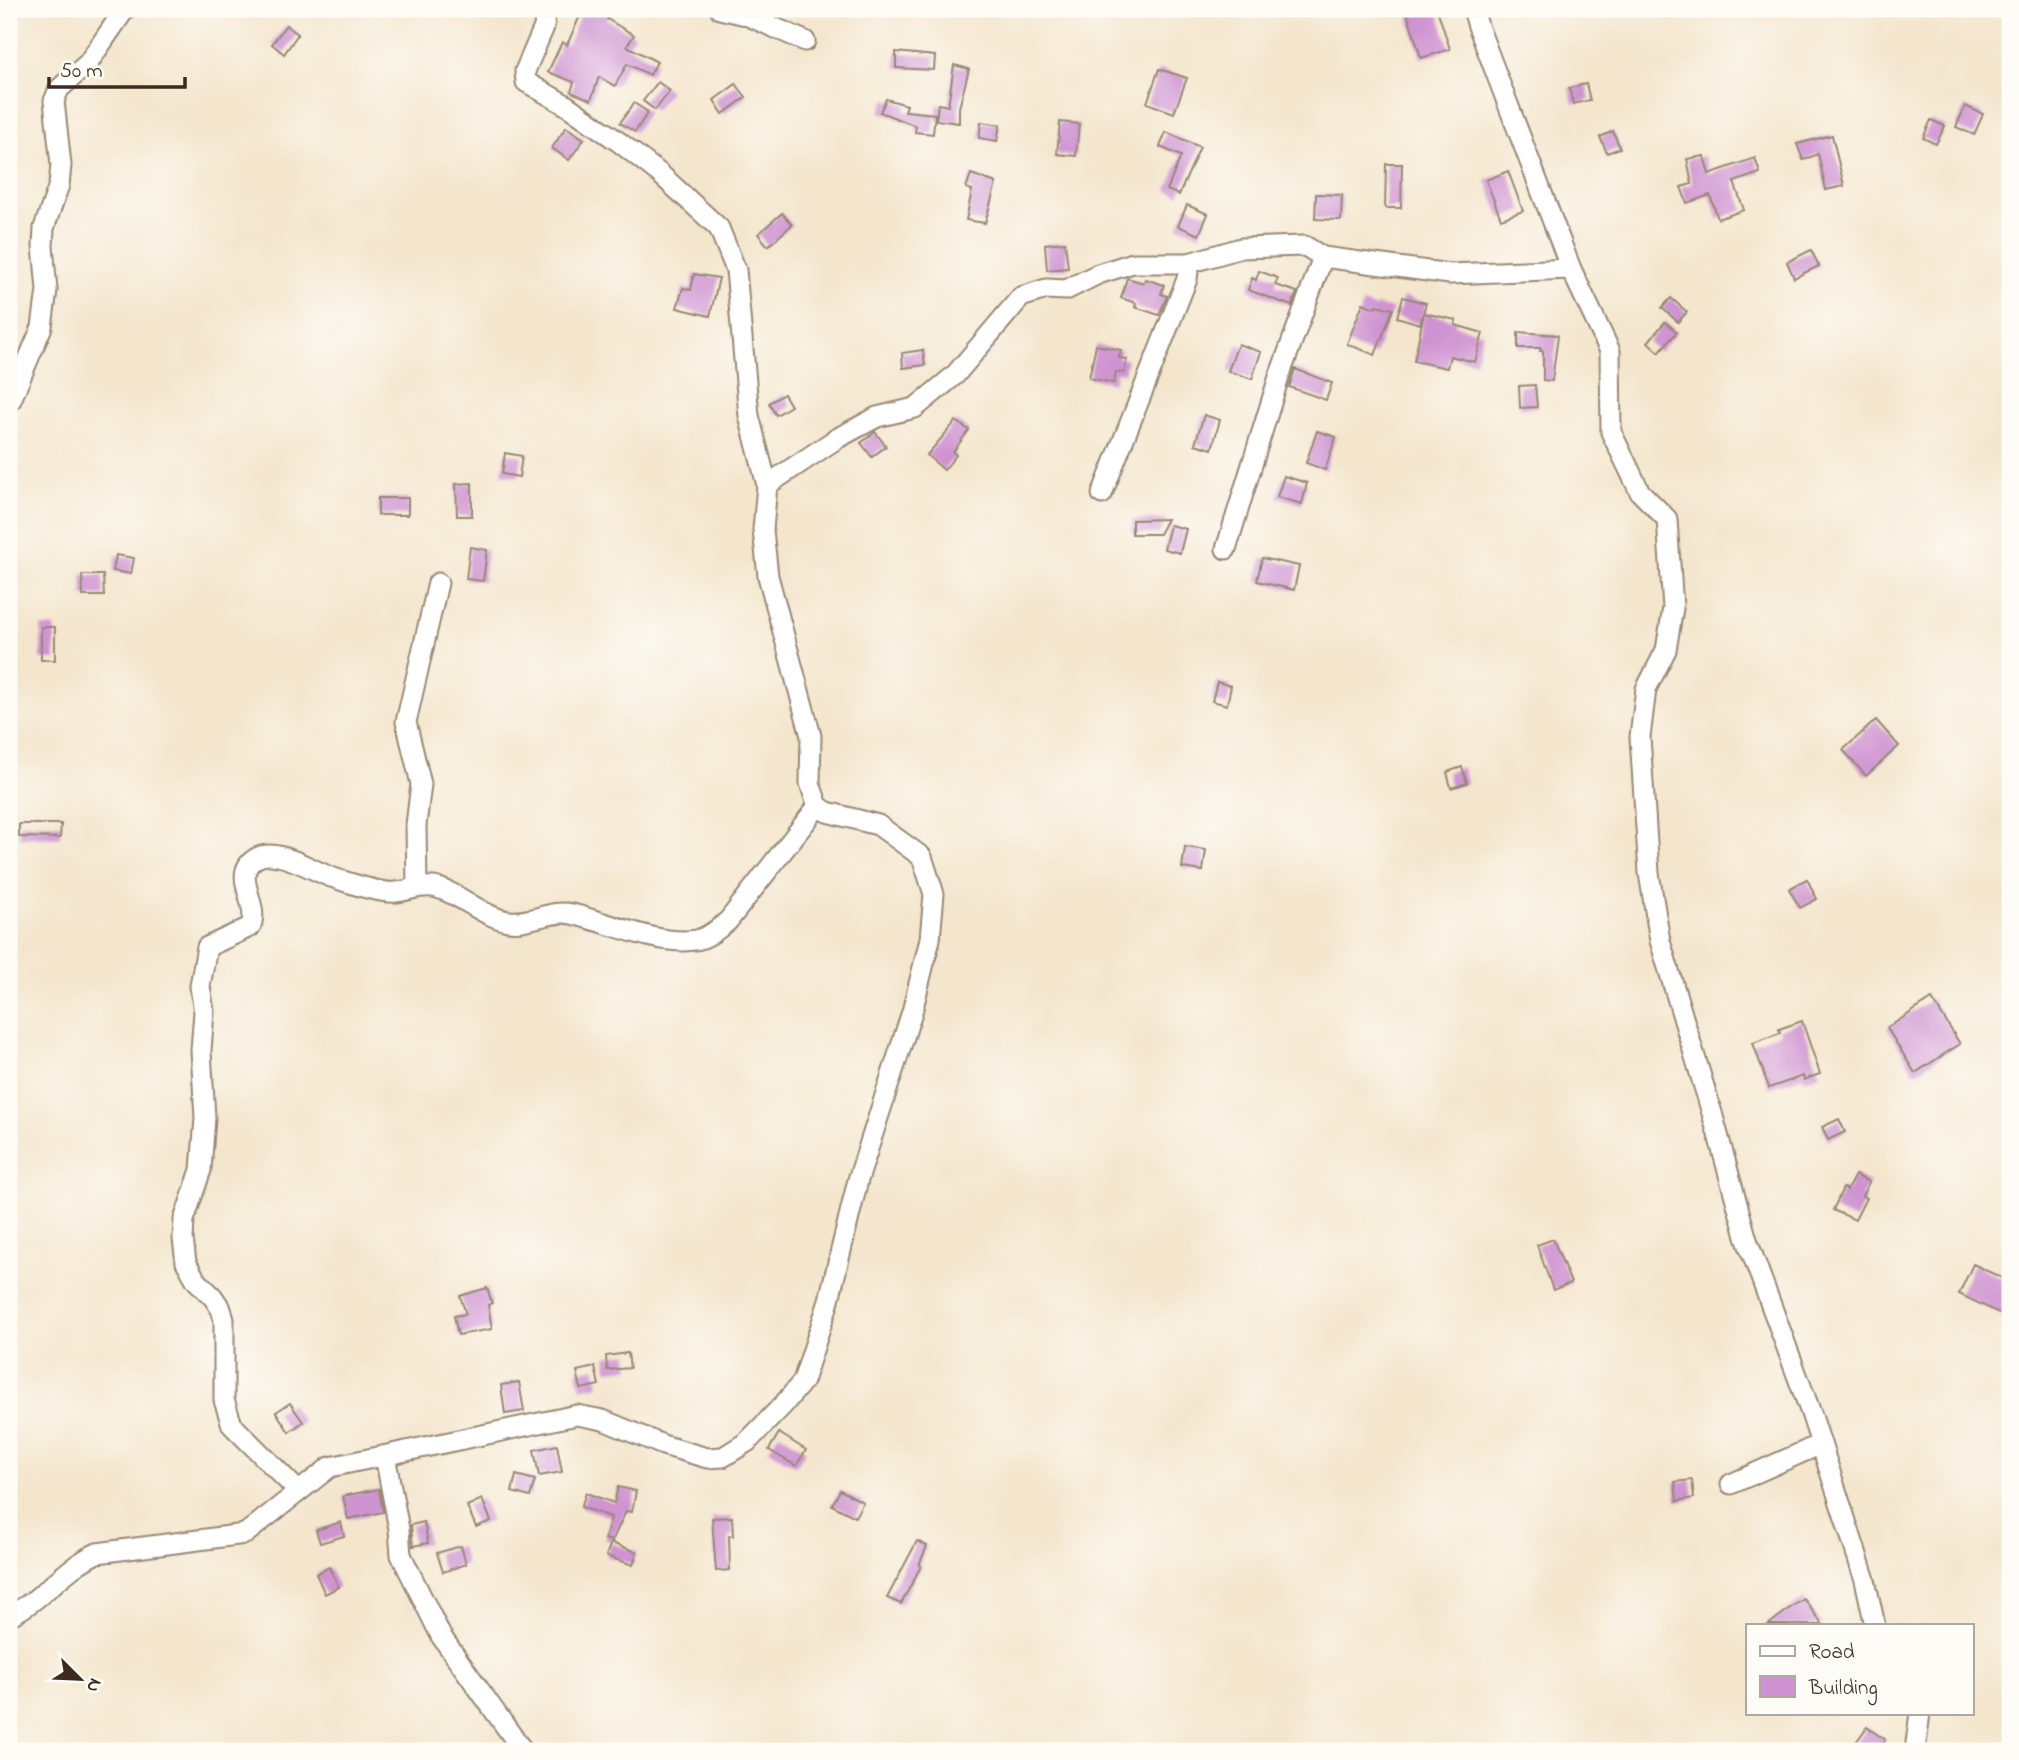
<svg xmlns="http://www.w3.org/2000/svg" width="2019" height="1760" font-family="'Indie Flower',sans-serif">
<style>
.building{fill:#cf93d1}
.lines{fill:none;stroke-linecap:round;stroke-linejoin:round}
.street-casing{stroke:#988876;stroke-width:23}
.street{stroke:#fff;stroke-width:19}
</style>
<rect width="100%" height="100%" fill="#fdfcf7"/>
<filter id="ink" filterUnits="userSpaceOnUse"><feTurbulence type="fractalNoise" baseFrequency=".0143" numOctaves="2"/><feDisplacementMap in="SourceGraphic" scale="14" xChannelSelector="R" yChannelSelector="G"/><feConvolveMatrix kernelMatrix="1 2 1 2 8 2 1 2 1" color-interpolation-filters="sRGB"/></filter>
<filter id="wash" filterUnits="userSpaceOnUse"><feTurbulence type="fractalNoise" baseFrequency=".00686" numOctaves="4" result="noise"/><feDisplacementMap in="SourceGraphic" scale="28" xChannelSelector="R" yChannelSelector="G"/><feGaussianBlur stdDeviation="1.57" result="paint"/><feColorMatrix in="noise" values="0 0 0 0 0 0 0 0 0 0 0 0 0 0 0 0 0 1.4 0 .05"/><feComposite in="paint" operator="in"/></filter>
<g filter="url(#wash)">
<rect width="100%" height="100%" fill="#f4e6cd"/>
<g id="blocks">
<g class="building">
<path d="M583 9H611L607 19 634 35 627 46 657 62 650 75 627 64 615 86 599 77 591 100 571 92 574 82 548 72 562 42 567 45Z"/>
<path d="M1406 9H1437L1450 49 1421 58Z"/>
<path d="M286 25 298 34 284 54 272 44Z"/>
<path d="M896 52 935 56 934 70 896 68Z"/>
<path d="M954 65 969 69 959 108V123L936 120 938 104 948 106Z"/>
<path d="M1159 69 1187 78 1174 113 1147 103Z"/>
<path d="M658 82 670 91 655 110 643 101Z"/>
<path d="M736 84 746 97 723 114 714 100Z"/>
<path d="M1586 84 1590 100 1573 104 1569 88Z"/>
<path d="M886 99 907 105 905 111 935 114 933 134 915 132 916 126 880 112Z"/>
<path d="M634 103 648 112 635 132 620 123Z"/>
<path d="M1965 106 1983 114 1974 135 1956 127Z"/>
<path d="M1931 120 1945 126 1936 144 1923 138Z"/>
<path d="M981 122 1000 125 997 141 979 138Z"/>
<path d="M1060 122 1079 124 1076 156 1057 154Z"/>
<path d="M566 127 584 139 569 160 552 148Z"/>
<path d="M1613 131 1620 148 1607 153 1600 137Z"/>
<path d="M1166 132 1200 147 1179 195 1167 190 1181 156 1160 147Z"/>
<path d="M1832 135 1844 186 1826 190 1818 154 1803 160 1797 144Z"/>
<path d="M1704 156 1709 174 1755 158 1760 173 1734 182 1744 210 1718 219 1710 195 1687 203 1681 187 1692 184 1687 159Z"/>
<path d="M1386 164H1402L1401 208H1385Z"/>
<path d="M1508 171 1523 211 1501 219 1486 180Z"/>
<path d="M971 174 996 183 985 223 966 220 972 190 966 188Z"/>
<path d="M1316 194 1342 195 1341 220 1315 219Z"/>
<path d="M1187 205 1208 214 1199 235 1178 226Z"/>
<path d="M782 213 792 225 768 246 758 234Z"/>
<path d="M1065 242 1068 268 1047 270 1045 244Z"/>
<path d="M1811 250 1819 266 1794 278 1787 262Z"/>
<path d="M1259 271 1278 278 1275 285 1297 292 1292 306 1248 290 1252 278 1256 280Z"/>
<path d="M694 274 719 278 710 316 677 308 683 288 691 290Z"/>
<path d="M1127 278 1144 283 1145 279 1164 285 1161 294 1167 296 1159 315 1135 307 1136 303 1121 298Z"/>
<path d="M1403 297 1426 303 1420 324 1397 317Z"/>
<path d="M1671 298 1687 312 1678 322 1662 308Z"/>
<path d="M1363 303 1375 308 1376 305 1393 309 1375 355 1347 344Z"/>
<path d="M1424 313 1456 320 1455 325 1483 333 1475 362 1450 356 1447 368 1414 361Z"/>
<path d="M1665 322 1677 332 1659 352 1648 342Z"/>
<path d="M1518 332 1558 335 1552 381 1543 380V351H1540L1541 348H1518Z"/>
<path d="M1238 344 1261 352 1252 379 1228 371Z"/>
<path d="M1096 345 1121 350 1119 358 1127 359 1124 373 1116 372 1114 383 1089 378Z"/>
<path d="M923 350 925 365 903 368 902 353Z"/>
<path d="M1295 369 1332 383 1326 400 1289 387Z"/>
<path d="M1535 385 1537 407 1520 408 1519 386Z"/>
<path d="M784 394 791 406 776 415 769 403Z"/>
<path d="M1204 415 1220 420 1212 449 1195 444Z"/>
<path d="M956 421 969 430 953 452 956 455 944 470 927 455Z"/>
<path d="M1317 431 1336 437 1325 470 1306 463Z"/>
<path d="M875 432 886 446 872 457 861 443Z"/>
<path d="M505 453 522 456 519 477 502 474Z"/>
<path d="M1284 476 1307 483 1302 504 1277 497Z"/>
<path d="M472 483V516H457L456 484Z"/>
<rect x="378" y="498" width="30" height="17"/>
<path d="M1167 519 1159 534H1132V520Z"/>
<path d="M1170 525 1186 529 1180 553 1164 549Z"/>
<path d="M470 547 487 550 483 581 466 579Z"/>
<path d="M116 555 134 558 131 574 113 571Z"/>
<path d="M1262 558 1299 566 1294 590 1257 581Z"/>
<path d="M82 575H103L104 596H83Z"/>
<rect x="41" y="627" width="14" height="33"/>
<path d="M1217 682 1231 686 1227 705 1212 701Z"/>
<path d="M1876 720 1899 746 1866 776 1843 750Z"/>
<path d="M1462 767 1467 783 1451 788 1447 772Z"/>
<path d="M19 824H61L60 838 19 837Z"/>
<path d="M1185 847 1206 850 1203 871 1182 868Z"/>
<path d="M1807 879 1817 899 1800 908 1789 889Z"/>
<path d="M1932 999 1960 1044 1915 1073 1887 1028Z"/>
<path d="M1802 1021 1820 1074 1804 1080 1803 1076 1769 1088 1753 1043 1780 1033 1779 1029Z"/>
<path d="M1839 1119 1845 1132 1828 1140 1822 1127Z"/>
<path d="M1855 1175 1869 1182 1862 1196 1866 1198 1855 1220 1833 1210 1843 1188 1847 1190Z"/>
<path d="M1553 1239 1571 1283 1553 1290 1537 1245Z"/>
<path d="M1973 1264 2010 1282V1299L2003 1315 1959 1294Z"/>
<path d="M487 1288 492 1303 488 1305 492 1329 458 1335 454 1316 466 1314 460 1296Z"/>
<path d="M628 1353 630 1368 607 1370 606 1356Z"/>
<path d="M595 1367 599 1385 581 1389 577 1371Z"/>
<path d="M519 1382 524 1411 505 1414 501 1385Z"/>
<path d="M290 1403 303 1422 289 1432 276 1412Z"/>
<path d="M779 1433 806 1450 796 1466 769 1450Z"/>
<path d="M557 1445 562 1472 539 1476 534 1450Z"/>
<path d="M516 1475 535 1480 530 1497 512 1492Z"/>
<path d="M1692 1480 1694 1498 1677 1501 1675 1482Z"/>
<path d="M618 1487 636 1491 632 1512 626 1511 612 1541 605 1539 611 1517 581 1507 586 1493 614 1503Z"/>
<path d="M379 1489 383 1512 348 1519 343 1496Z"/>
<path d="M840 1490 863 1502 855 1517 832 1505Z"/>
<path d="M482 1499 491 1521 476 1527 467 1506Z"/>
<path d="M732 1517 733 1536H729L730 1570 716 1571 712 1518Z"/>
<path d="M341 1522 344 1536 320 1543 316 1530Z"/>
<path d="M424 1522 428 1543 413 1546 411 1525Z"/>
<path d="M917 1541 927 1546 919 1565 921 1566 901 1604 887 1598Z"/>
<path d="M611 1543 637 1552 633 1565 606 1556Z"/>
<path d="M461 1546 466 1564 443 1572 437 1553Z"/>
<path d="M329 1567 339 1587 325 1594 316 1574Z"/>
<path d="M1804 1599 1823 1625H1768L1790 1608Z"/>
<path d="M1867 1727 1885 1740 1877 1751H1863L1854 1745Z"/>
</g>
</g>
</g>
<g filter="url(#ink)">
<use href="#blocks" fill-opacity="0" stroke="#988876" stroke-width="2"/>
<g class="lines">
<g class="street-casing">
<g id="street">
<path d="M720 9 746 15 805 41"/>
<path d="M1473 9 1478 26 1571 269 1610 351 1611 432 1640 492 1667 519 1673 608 1666 650 1646 689 1640 737 1649 873 1660 941 1712 1113 1747 1240 1811 1413 1865 1580 1875 1625"/>
<path d="M11 400 42 327 47 290 43 246 44 228 59 185 61 165 54 101 59 89 88 63 125 9"/>
<path d="M767 485 836 439 877 417 915 408 955 375 1021 297 1046 289 1066 290 1098 274 1133 263H1189L1241 248 1305 246 1323 257 1450 274 1571 269"/>
<path d="M1102 494 1187 279 1189 263"/>
<path d="M1226 549 1279 377 1323 257"/>
<path d="M417 887 416 825 421 784 406 722 438 583"/>
<path d="M385 1456 399 1529 401 1555 441 1636 523 1751"/>
<path d="M1731 1484 1821 1444"/>
<path d="M298 1491 232 1425 224 1400V1320L221 1309 213 1297 196 1280 186 1262 183 1239 184 1220 201 1170 205 1118 201 1050 204 1012 200 986 207 947 250 927C262 906 230 875 255 859 275 845 314 872 334 878 350 883 381 894 396 892 409 891 419 885 433 887 456 890 483 918 509 921 530 924 552 909 572 914 607 922 660 946 696 940 708 938 718 929 728 921L818 806"/>
<path d="M9 1616C42 1600 63 1569 97 1553L245 1534 330 1467 577 1415 603 1420 663 1445 707 1458 723 1457 747 1442 784 1404 803 1381 828 1304 858 1180 912 1012 930 939 934 894 922 857 878 825 827 812 818 806 814 795 810 783 811 736 768 576 763 530 767 485 749 416 736 270 719 228 659 173 619 142 566 105 526 82 525 71 544 27 546 9"/>
<path d="M1915 1751 1920 1713"/>
</g>
</g>
<use href="#street" class="street"/>
</g>
</g>
<rect width="2019" height="1760" fill="none" stroke="#fdfcf7" stroke-width="35"/>
<rect x="1746" y="1624" width="228" height="91" fill="#fdfcf7" stroke="#afa8a0" stroke-width="2"/>
<rect x="1760" y="1646" width="35" height="10" fill="#ffffff" stroke="#afa8a0" stroke-width="2"/>
<text x="1809" y="1658" font-size="21" fill="#3b2a1e">Road</text>
<rect x="1760" y="1676" width="35" height="21" fill="#cf93d1" stroke="#afa8a0" stroke-width="2"/>
<text x="1809" y="1694" font-size="21" fill="#3b2a1e">Building</text>
<g transform="translate(80 1679) rotate(114)" stroke="#fdfcf7" stroke-width="5" paint-order="stroke">
<path d="M0-5L12 26L0 18L-12 26Z" fill="#3b2a1e"/>
<text y="-10" font-size="19" font-weight="bold" text-anchor="middle" fill="#3b2a1e">N</text>
</g>
<path d="M49 77v10h136v-10" fill="none" stroke="#3b2a1e" stroke-width="3.5"/>
<text x="60" y="77" font-size="21" fill="#3b2a1e" stroke="#fdfcf7" stroke-width="5" paint-order="stroke">50 m</text>
</svg>
